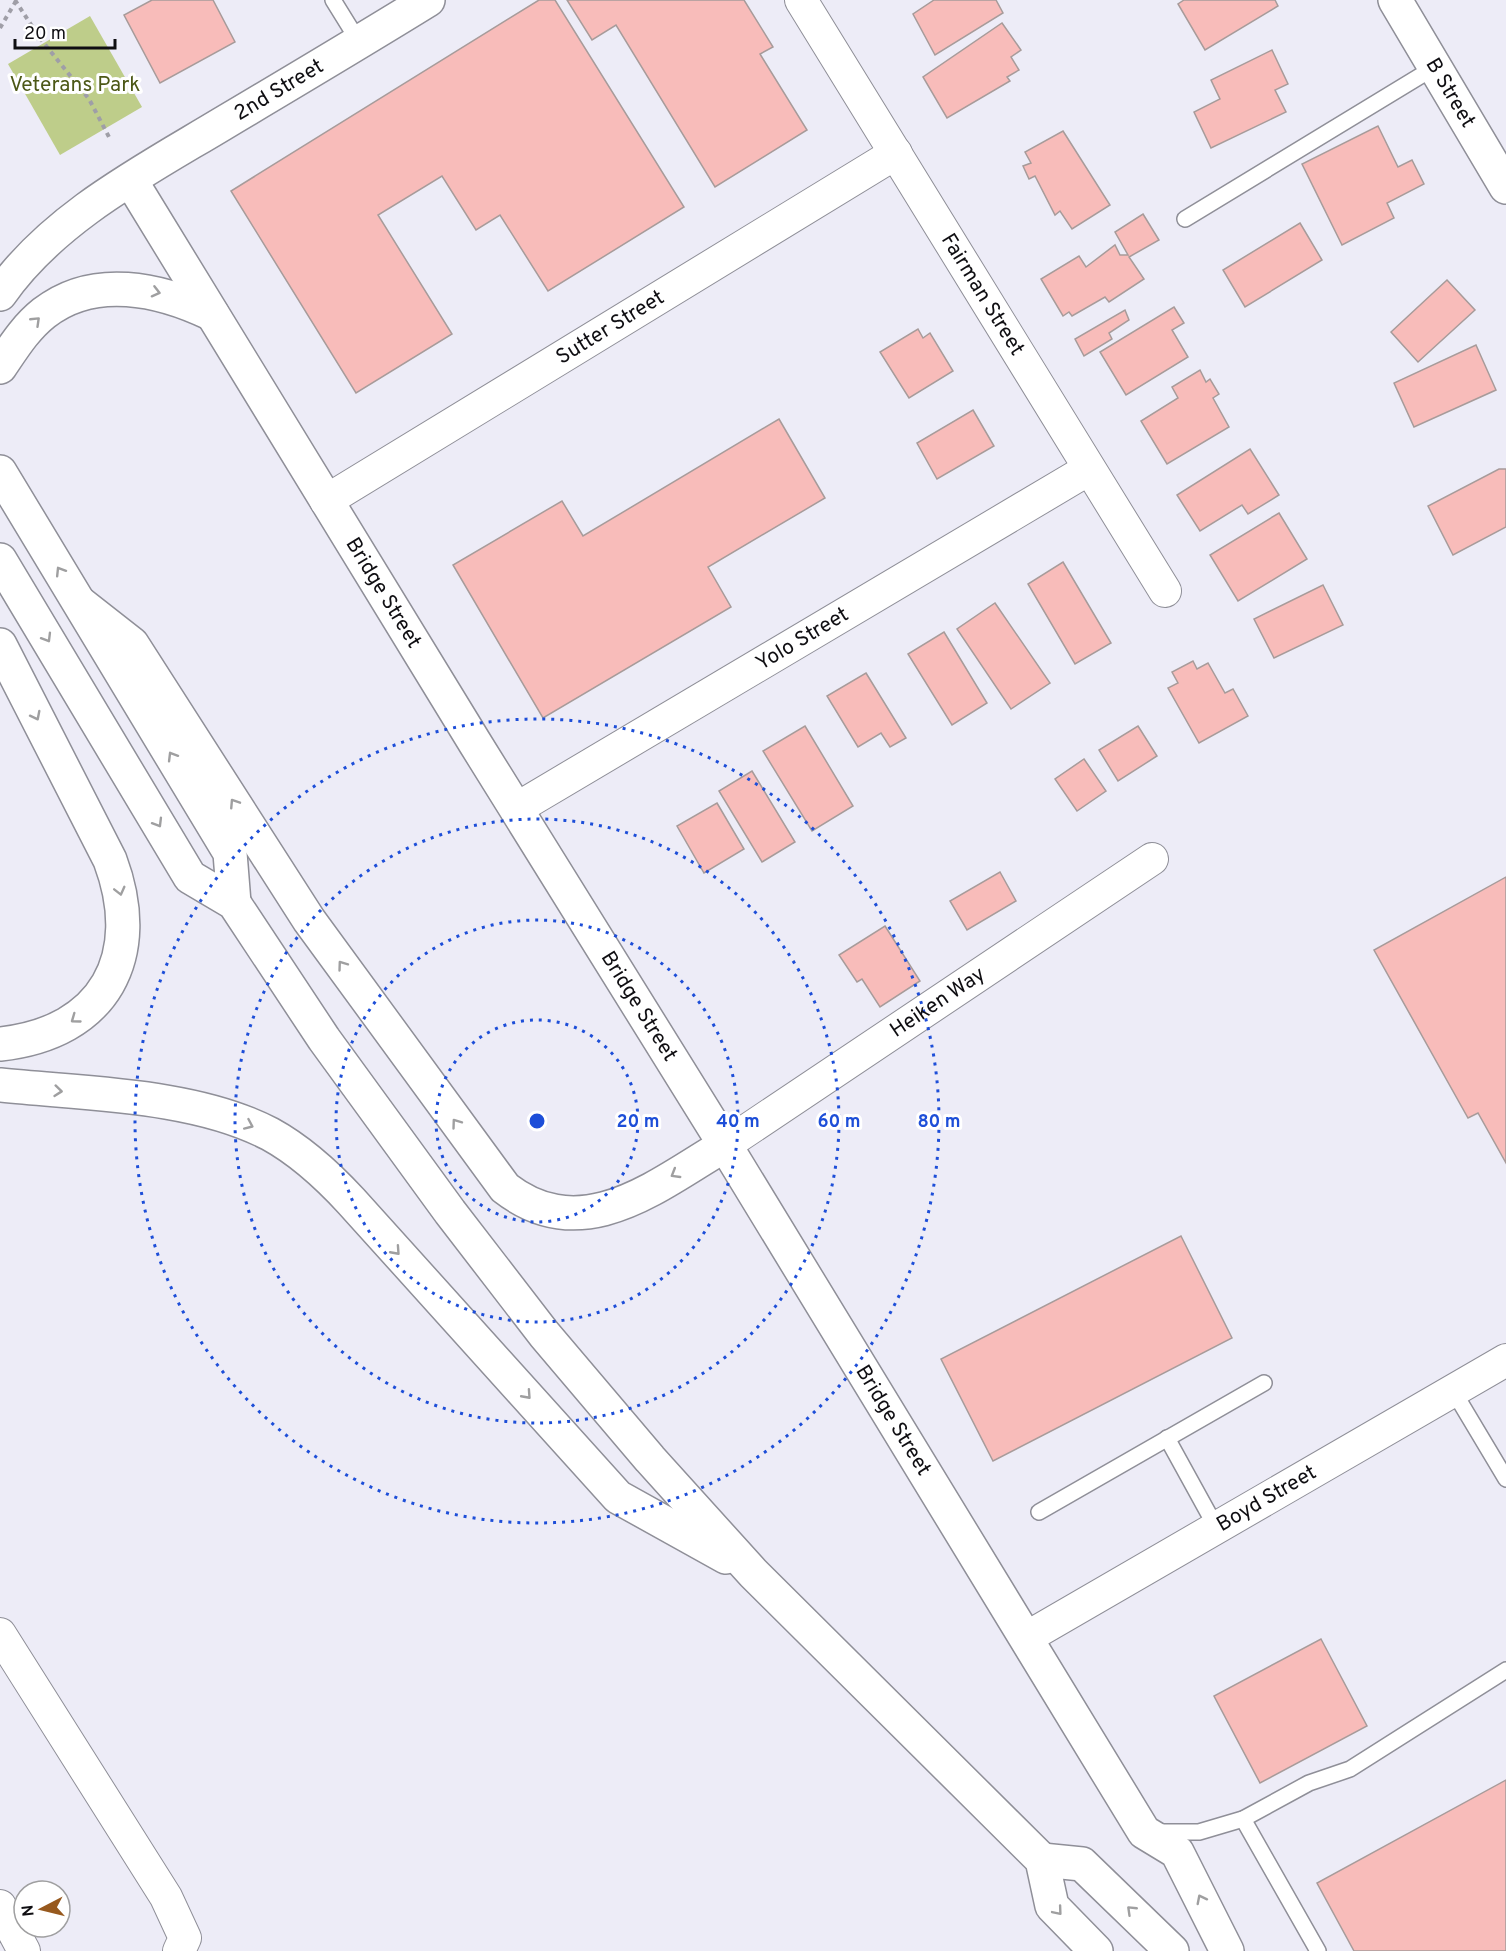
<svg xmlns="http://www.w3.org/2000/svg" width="1506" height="1951" font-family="Overpass,sans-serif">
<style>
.green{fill:#becd8a}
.building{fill:#f8bcba;stroke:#a79b9a;stroke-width:1.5}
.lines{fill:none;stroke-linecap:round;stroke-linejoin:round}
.service-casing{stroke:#8f8f98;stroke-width:18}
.minor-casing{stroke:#8f8f98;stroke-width:34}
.tertiary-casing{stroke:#8f8f98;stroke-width:36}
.secondary-casing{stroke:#8f8f98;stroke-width:36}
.path{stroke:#9f9ea7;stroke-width:4;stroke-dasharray:4.5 4.5;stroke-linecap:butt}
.service{stroke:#fff;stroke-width:15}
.minor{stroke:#fff;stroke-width:32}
.tertiary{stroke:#fff;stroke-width:33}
.secondary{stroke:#fff;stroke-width:33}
.oneway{stroke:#9f9fa0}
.ring{fill:none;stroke:#1d4ed8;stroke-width:3;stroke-dasharray:3 6}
.labels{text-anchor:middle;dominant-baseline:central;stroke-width:6;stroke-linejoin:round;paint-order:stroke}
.park-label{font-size:21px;fill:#4c5817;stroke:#fff}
.street-label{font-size:21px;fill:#0f0e12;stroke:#fff}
.centre{fill:#1d4ed8;stroke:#fff;stroke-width:3}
.ring-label{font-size:18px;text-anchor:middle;font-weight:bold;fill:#1d4ed8;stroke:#fff;stroke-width:6;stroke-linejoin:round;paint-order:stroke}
</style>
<rect width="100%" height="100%" fill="#edecf7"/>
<path class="green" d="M90 16 142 107 60 155 8 64Z"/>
<g class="building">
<path d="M152 0H213L235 42 160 83 124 15Z"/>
<path d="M539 0H555L684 207 548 291 500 215 476 230 442 176 378 215 452 334 356 393 231 191Z"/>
<path d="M567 0H744L773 47 760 54 807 130 715 187 616 25 592 40Z"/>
<path d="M934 0H996L1003 13 935 55 913 14Z"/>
<path d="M1184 0H1275L1278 6 1205 50 1178 4Z"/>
<path d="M1002 23 1021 50 1011 57 1019 70 1007 77 1010 81 947 118 923 77Z"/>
<path d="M1272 50 1288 84 1275 90 1286 112 1211 148 1194 112 1220 99 1211 80Z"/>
<path d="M1378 126 1398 167 1412 160 1424 184 1387 203 1394 218 1342 245 1302 164Z"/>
<path d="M1063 131 1110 205 1072 229 1060 211 1055 215 1035 176 1029 179 1023 166 1031 163 1025 152Z"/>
<path d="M1143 214 1159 240 1129 257 1144 279 1109 302 1105 297 1072 316 1069 312 1063 316 1041 279 1079 256 1086 267 1115 245 1120 255H1128L1115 232Z"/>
<path d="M1300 223 1322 260 1245 307 1223 270Z"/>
<path d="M1447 280 1475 310 1418 362 1391 332Z"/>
<path d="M1174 307 1184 323 1172 330 1188 357 1126 395 1100 352Z"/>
<path d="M1125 310 1129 320 1109 333 1112 339 1084 356 1075 339Z"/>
<path d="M918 329 923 338 930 333 953 371 909 398 880 352Z"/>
<path d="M1476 345 1496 390 1414 427 1394 383Z"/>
<path d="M1200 370 1206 382 1210 379 1219 394 1213 398 1229 427 1167 464 1141 421 1178 398 1172 387Z"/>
<path d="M973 410 994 446 937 479 917 443Z"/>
<path d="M779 419 825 498 708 567 731 607 543 718 453 565 562 501 583 536Z"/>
<path d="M1250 449 1279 495 1248 514 1242 505 1200 531 1177 495Z"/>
<path d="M1499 469H1506V527L1453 555 1428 506Z"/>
<path d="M1279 513 1307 559 1238 601 1210 555Z"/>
<path d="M1063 562 1111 643 1075 664 1028 584Z"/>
<path d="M1323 585 1343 625 1274 658 1254 619Z"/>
<path d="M995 603 1050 683 1011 709 957 629Z"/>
<path d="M944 632 987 703 952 725 908 654Z"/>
<path d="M1193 661 1197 669 1208 663 1225 693 1233 689 1248 716 1199 743 1168 688 1178 683 1172 672Z"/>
<path d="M866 673 906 738 890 747 881 733 858 747 827 696Z"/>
<path d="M805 726 853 806 812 831 763 751Z"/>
<path d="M1138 726 1157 756 1118 781 1099 750Z"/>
<path d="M1084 759 1106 791 1077 811 1055 779Z"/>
<path d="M752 771 795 842 762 862 719 791Z"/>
<path d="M717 803 744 849 704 873 677 826Z"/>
<path d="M1000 872 1016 901 967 930 950 901Z"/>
<path d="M1506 877V1163L1478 1113 1468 1118 1374 950Z"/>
<path d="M885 926 920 981 880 1007 862 979 857 982 839 955Z"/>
<path d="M1181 1236 1232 1338 993 1461 941 1359Z"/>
<path d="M1321 1639 1367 1726 1260 1783 1214 1696Z"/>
<path d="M1506 1780V1951H1354L1317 1883Z"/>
</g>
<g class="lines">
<g class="service-casing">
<g id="service">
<path d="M333 0 359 42"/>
<path d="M1185 219 1435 67"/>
<path d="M1454 1392 1506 1479"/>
<path d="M1167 1438 1216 1527"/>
<path d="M1039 1512 1264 1383"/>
<path d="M1243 1819 1318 1951"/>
<path d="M1158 1832H1199L1243 1819 1309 1783 1350 1769 1506 1670"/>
</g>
</g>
<g class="minor-casing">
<g id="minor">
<path id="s1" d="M801 0 1165 591"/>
<path id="s2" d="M326 501 896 153"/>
<path id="s3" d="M516 809 1089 469"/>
<path id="s4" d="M725 1145 1152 859"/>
<path d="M0 1634 166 1897 185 1938 179 1951"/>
<path id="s5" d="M1026 1638 1506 1360"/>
<path d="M0 1906 24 1951"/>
</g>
</g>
<g class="tertiary-casing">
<g id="tertiary">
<path id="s6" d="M1395 0 1506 187"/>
</g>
</g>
<g class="secondary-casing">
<g id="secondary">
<path id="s7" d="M131 181 475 743 725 1145 1144 1832 1177 1852 1227 1951"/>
<path id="s8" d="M0 294C53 218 144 171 222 124 291 83 360 42 428 0"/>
<path d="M0 367C13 348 25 328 44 313 94 274 160 289 212 314"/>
<path d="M0 472 230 853 234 903"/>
<path d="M0 560 190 877 234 903 324 1039 450 1212 544 1334 650 1459 753 1573 1042 1860 1052 1906 1096 1951"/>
<path d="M81 604 132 644 309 920 505 1188C583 1248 656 1186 725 1145"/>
<path d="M0 645 110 860C146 956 105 1033 0 1044"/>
<path d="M0 1085C85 1094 194 1094 270 1134 301 1151 327 1175 351 1201L618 1497 726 1557"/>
<path d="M1042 1860 1082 1864 1172 1951"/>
</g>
</g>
<g class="path">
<path d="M15 0 39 37 89 99 109 137"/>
<path d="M0 28 16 1"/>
</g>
<use href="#service" class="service"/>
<use href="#minor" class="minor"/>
<use href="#tertiary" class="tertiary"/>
<use href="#secondary" class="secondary"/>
</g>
<defs><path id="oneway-chevron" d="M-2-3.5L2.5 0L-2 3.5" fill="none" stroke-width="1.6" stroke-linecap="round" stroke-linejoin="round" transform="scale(1.5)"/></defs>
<g class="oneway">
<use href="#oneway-chevron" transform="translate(156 292) rotate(14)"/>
<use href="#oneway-chevron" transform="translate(36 321) rotate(-44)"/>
<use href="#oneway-chevron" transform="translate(60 571) rotate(-122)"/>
<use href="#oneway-chevron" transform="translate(47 638) rotate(59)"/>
<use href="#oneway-chevron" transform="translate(36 716) rotate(63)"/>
<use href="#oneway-chevron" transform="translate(172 756) rotate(-121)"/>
<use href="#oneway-chevron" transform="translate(234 803) rotate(-123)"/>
<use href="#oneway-chevron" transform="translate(158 823) rotate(59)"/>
<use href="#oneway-chevron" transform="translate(120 891) rotate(76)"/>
<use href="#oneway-chevron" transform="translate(342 965) rotate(-126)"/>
<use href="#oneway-chevron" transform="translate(75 1019) rotate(144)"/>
<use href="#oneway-chevron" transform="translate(58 1091) rotate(6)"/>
<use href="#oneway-chevron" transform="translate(456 1123) rotate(-126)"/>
<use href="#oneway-chevron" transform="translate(249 1125) rotate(24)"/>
<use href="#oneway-chevron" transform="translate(675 1174) rotate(149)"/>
<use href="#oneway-chevron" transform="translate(396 1251) rotate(48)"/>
<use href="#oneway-chevron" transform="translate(527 1395) rotate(48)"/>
<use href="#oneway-chevron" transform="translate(1201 1899) rotate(-117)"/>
<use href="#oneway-chevron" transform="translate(1131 1910) rotate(-136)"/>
<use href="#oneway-chevron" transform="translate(1058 1911) rotate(50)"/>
</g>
<g class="ring">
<circle cx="537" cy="1121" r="101"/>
<circle cx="537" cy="1121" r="201"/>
<circle cx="537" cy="1121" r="302"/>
<circle cx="537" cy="1121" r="402"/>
</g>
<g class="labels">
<g class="park-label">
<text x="75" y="85">Veterans Park</text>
</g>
<g class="street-label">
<text stroke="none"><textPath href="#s8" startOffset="348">2nd Street</textPath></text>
<text stroke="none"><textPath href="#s6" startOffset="108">B Street</textPath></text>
<text stroke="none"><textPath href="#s1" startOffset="346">Fairman Street</textPath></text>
<text stroke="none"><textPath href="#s2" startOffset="333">Sutter Street</textPath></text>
<text stroke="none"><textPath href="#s7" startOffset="483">Bridge Street</textPath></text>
<text stroke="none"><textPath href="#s3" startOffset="333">Yolo Street</textPath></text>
<text stroke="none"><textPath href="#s4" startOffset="256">Heiken Way</textPath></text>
<text stroke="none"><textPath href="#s7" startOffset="969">Bridge Street</textPath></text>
<text stroke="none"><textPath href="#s7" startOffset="1455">Bridge Street</textPath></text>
<text stroke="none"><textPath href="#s5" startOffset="278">Boyd Street</textPath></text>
</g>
</g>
<circle cx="537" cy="1121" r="9" class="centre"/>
<g class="ring-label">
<text x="638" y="1127">20 m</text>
<text x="738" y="1127">40 m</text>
<text x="839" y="1127">60 m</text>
<text x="939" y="1127">80 m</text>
</g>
<g transform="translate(42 1909) rotate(263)"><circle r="28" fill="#ffffff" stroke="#9f9fa0" stroke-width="1.5"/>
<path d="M0-4.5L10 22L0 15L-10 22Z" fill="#97591e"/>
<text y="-9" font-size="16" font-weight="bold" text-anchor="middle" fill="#0f0e12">N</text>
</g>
<path d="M15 39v9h100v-9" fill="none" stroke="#0f0e12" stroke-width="3"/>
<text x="24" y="39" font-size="18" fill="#0f0e12" stroke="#ffffff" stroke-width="4.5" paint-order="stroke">20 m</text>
</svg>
